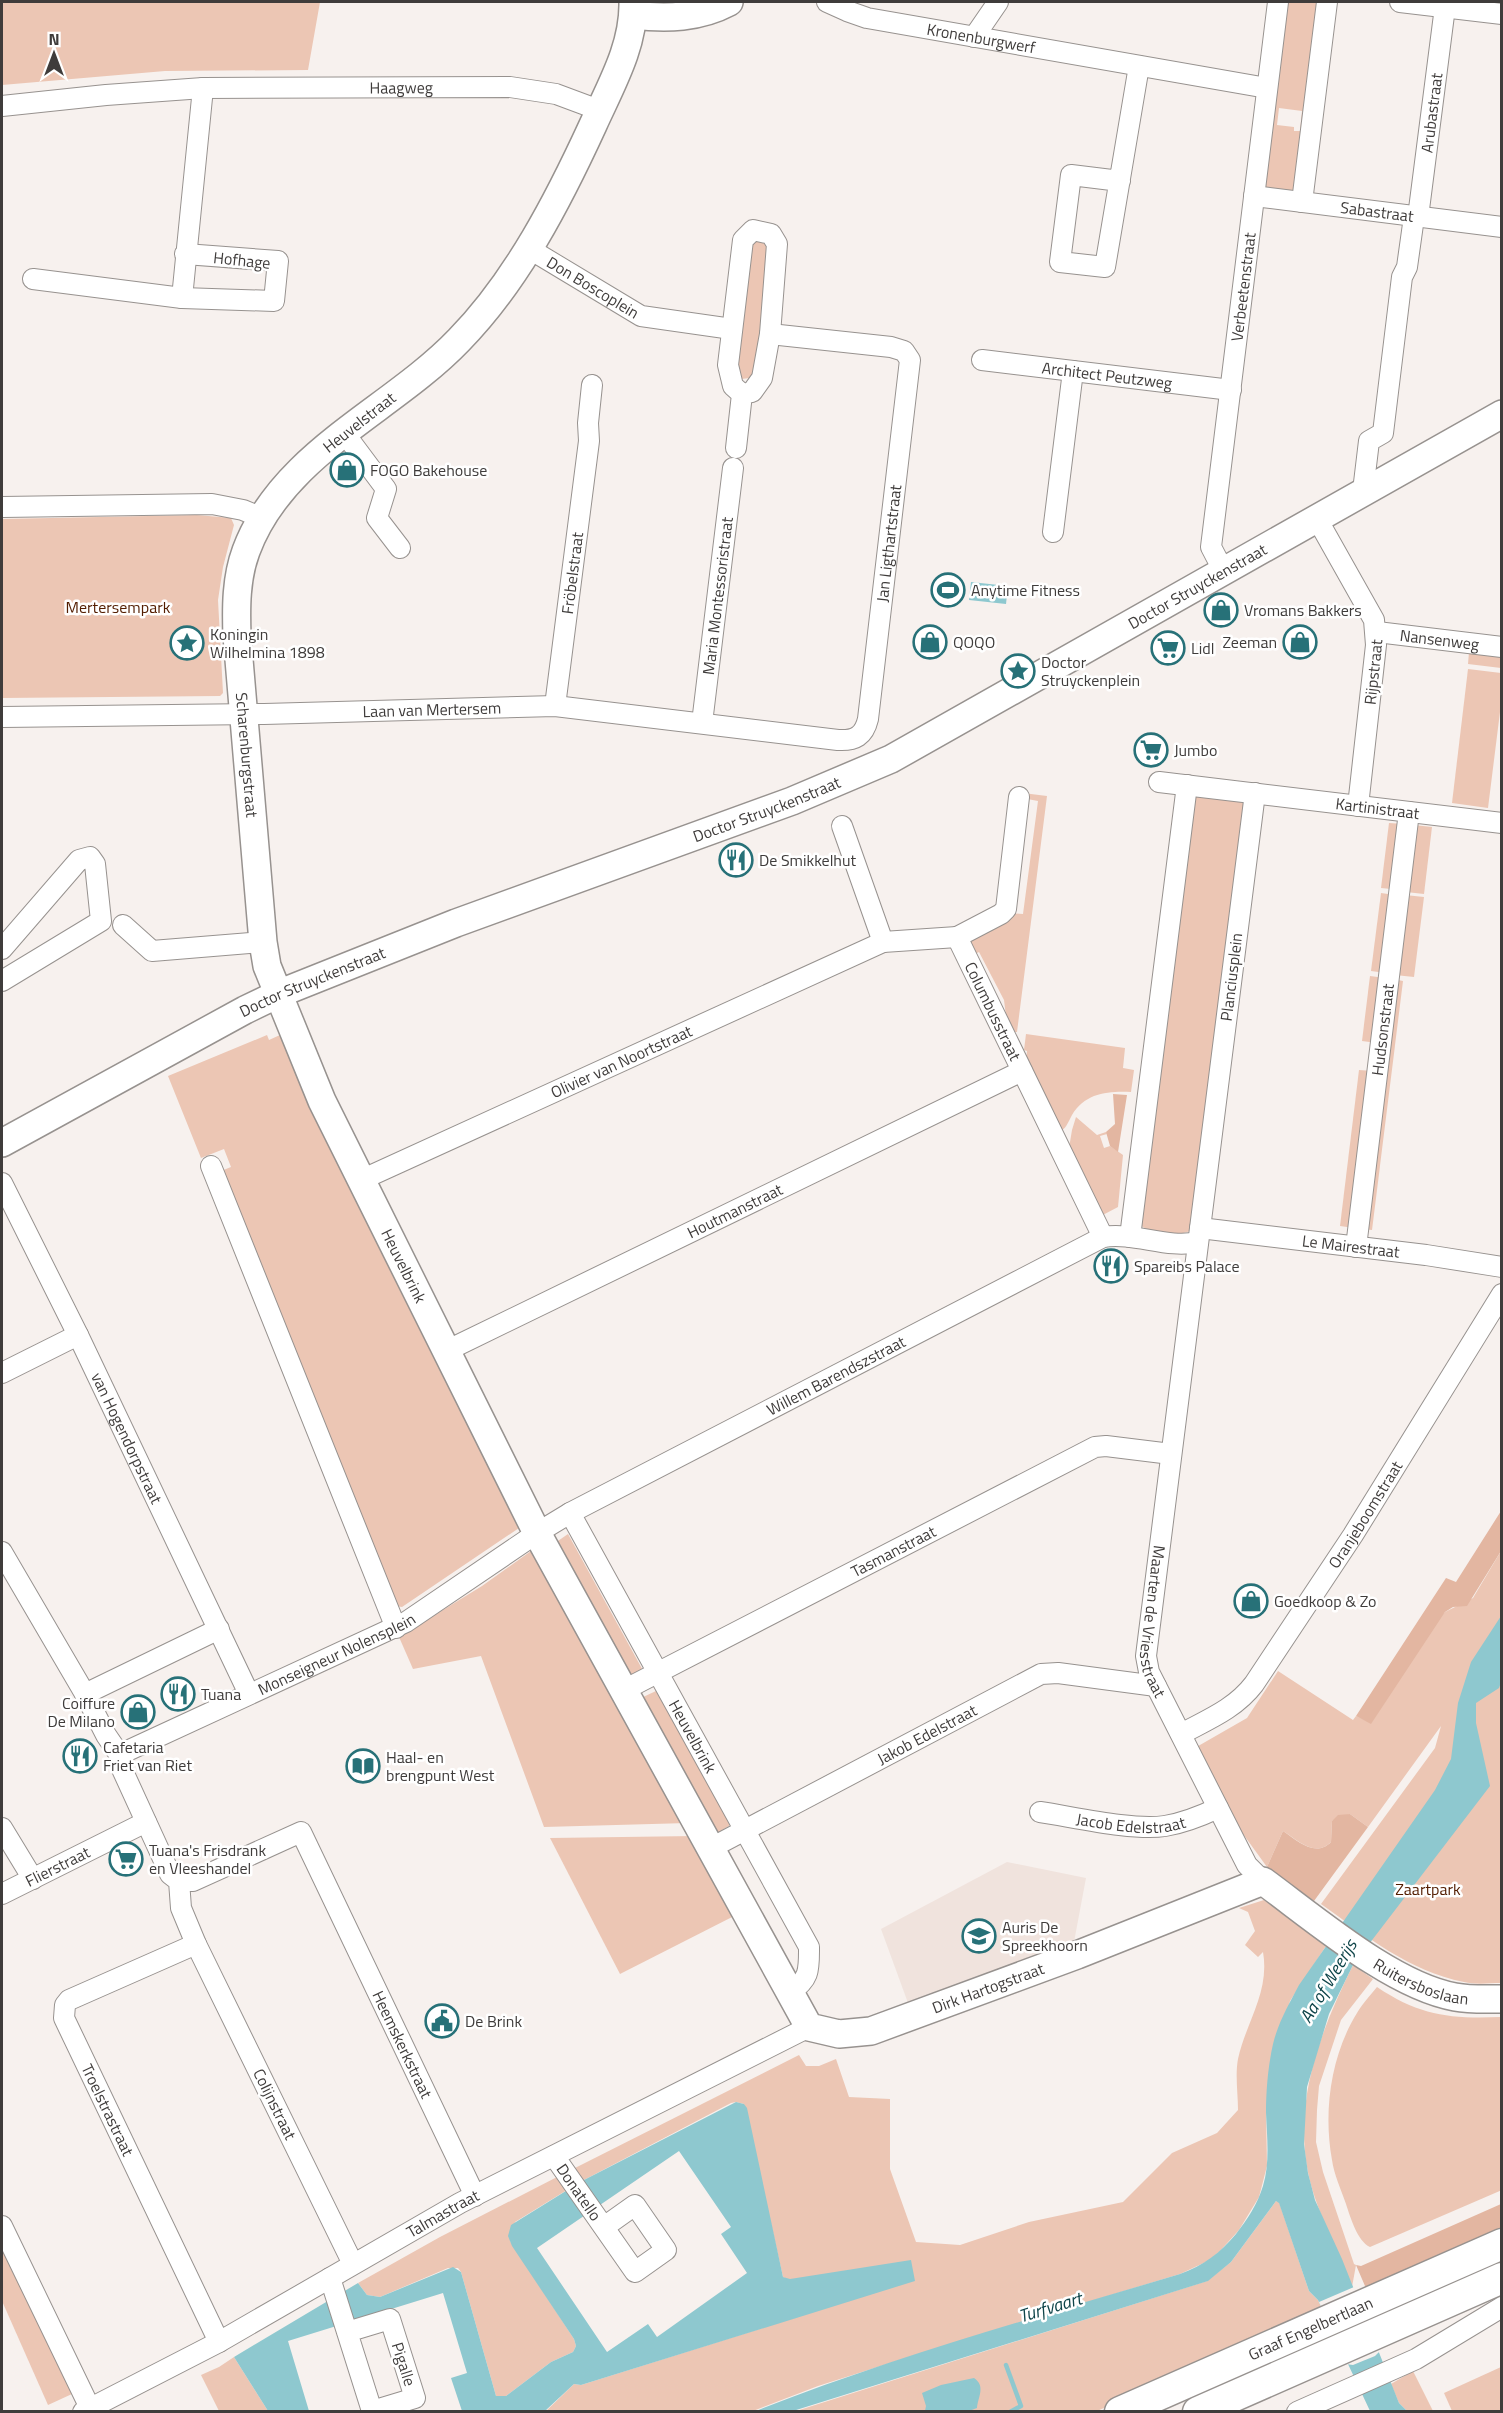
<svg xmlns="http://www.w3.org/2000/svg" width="1503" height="2413" font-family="'Titillium Web',sans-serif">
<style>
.built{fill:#f0e3dd}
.green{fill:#ecc6b4;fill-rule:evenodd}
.forest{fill:#e3b6a1}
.water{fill:#8ec8cf;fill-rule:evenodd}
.pier{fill:#f7f1ee}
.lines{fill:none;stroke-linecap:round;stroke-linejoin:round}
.stream{stroke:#8ec8cf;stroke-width:4.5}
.street-casing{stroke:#97928f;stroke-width:22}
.secondary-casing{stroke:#97928f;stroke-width:30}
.primary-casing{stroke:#97928f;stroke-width:33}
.street{stroke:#fff;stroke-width:20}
.secondary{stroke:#fff;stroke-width:27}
.primary{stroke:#fff;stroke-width:30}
.labels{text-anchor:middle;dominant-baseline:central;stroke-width:5;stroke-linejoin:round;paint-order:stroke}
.street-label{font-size:16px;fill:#3f3c3b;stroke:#fff}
.poi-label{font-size:16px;fill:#3f3c3b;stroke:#fff;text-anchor:start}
.park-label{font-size:16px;fill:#531d00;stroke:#fff}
.water-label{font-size:18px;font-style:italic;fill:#0e4449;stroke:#fff}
</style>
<rect width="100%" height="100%" fill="#f7f1ee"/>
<path class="built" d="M1007 1862 1086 1878 1074 1942 908 2003 881 1929Z"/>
<g class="green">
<path d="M2 2H320L308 70 165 71 2 85Z"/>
<path d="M1287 2H1320L1296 192 1262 188ZM1279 108 1302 111 1300 131H1294V127L1277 125Z"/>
<path d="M755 238 768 241 758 366 750 378 741 379 737 376 739 316 749 246Z"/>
<path d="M197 515 231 518 234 525 223 567 218 600 223 693 220 696 2 698V519Z"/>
<path d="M1469 652 1501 656V668L1468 664Z"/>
<path d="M1468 669 1501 673V704L1488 808 1452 803Z"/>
<path d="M1023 793 1047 796 1017 1032H1008L1004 1000 979 952 971 956 969 938 1009 913 1023 914 1038 801 1022 798Z"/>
<path d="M1197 793 1243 800 1246 805 1192 1230C1179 1237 1151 1234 1140 1225L1188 806Z"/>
<path d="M1389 823 1404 824 1391 889 1381 888Z"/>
<path d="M1414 825 1432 827 1424 894 1406 892Z"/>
<path d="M1381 893 1395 895 1386 973 1371 971Z"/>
<path d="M1405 895 1424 897 1414 977 1395 975Z"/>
<path d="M1370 976 1385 978 1377 1043 1362 1041Z"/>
<path d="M1398 980 1403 981 1372 1230 1362 1229Z"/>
<path d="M1026 1034 1125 1048 1123 1068 1134 1070 1131 1092C1108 1091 1085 1093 1072 1115 1067 1124 1067 1128 1058 1133L1026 1061 1027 1051 1024 1050Z"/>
<path d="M267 1035 269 1040 280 1035 521 1521 519 1528 402 1607 396 1606 221 1171 231 1167 224 1149 201 1158 168 1076Z"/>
<path d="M1359 1070 1373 1071 1354 1228 1340 1226Z"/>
<path d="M1076 1117 1097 1135 1106 1132 1107 1134 1100 1136 1104 1148 1110 1146 1123 1155 1118 1207 1099 1217 1068 1154 1072 1130Z"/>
<path d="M568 1534 646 1676 633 1684 555 1543Z"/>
<path d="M538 1546 688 1823 544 1827 481 1656 413 1669 399 1637 482 1586Z"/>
<path d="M1501 1551V1983C1490 1983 1476 1985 1464 1982 1409 1971 1366 1936 1321 1904L1435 1748 1441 1726 1368 1827 1350 1814 1332 1821 1331 1842C1315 1858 1299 1841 1283 1831L1267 1867 1230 1816 1193 1749 1247 1718 1278 1671 1353 1720 1356 1716 1371 1723 1437 1621 1445 1612 1473 1598Z"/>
<path d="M656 1691 729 1822V1826L715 1834 641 1698Z"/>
<path d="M695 1836 738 1914 620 1974 550 1838Z"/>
<path d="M1264 1900 1326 1946 1290 2001 1266 2109 1267 2166 1259 2197 1239 2230 1220 2251 1208 2261 1180 2274 931 2350 818 2386 753 2411 545 2412 574 2384 581 2385 915 2280 787 2279 783 2277 744 2104 736 2102 731 2103 582 2181 573 2169 799 2055 806 2066H819L836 2059 849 2097 890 2099V2169L916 2242 960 2245 1029 2222 1123 2202 1172 2153 1217 2133 1238 2110C1238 2094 1235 2075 1238 2059 1246 2022 1270 1992 1263 1952L1258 1957 1245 1945 1255 1931 1248 1912 1239 1908Z"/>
<path d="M1353 1965 1373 1979 1341 2020 1319 2086 1317 2110 1316 2142 1323 2172 1354 2264 1356 2265 1352 2287C1341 2257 1325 2228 1315 2198 1287 2116 1317 2038 1353 1965Z"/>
<path d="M1377 1987C1420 2016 1451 2019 1501 2017L1502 2190 1370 2247C1357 2241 1350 2216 1346 2204 1341 2189 1334 2175 1332 2160 1323 2111 1331 2055 1357 2013 1362 2004 1370 1996 1377 1987Z"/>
<path d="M559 2176 567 2190 515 2222 510 2241 574 2339 576 2346 573 2352 551 2362 506 2396H496L461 2272 458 2268H448L380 2297 367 2295 358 2283 440 2237Z"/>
<path d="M1276 2201 1279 2202 1309 2291 1318 2300 1324 2313 1097 2411 793 2412 1207 2281 1231 2262Z"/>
<path d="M2 2246 72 2394 48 2405 2 2301Z"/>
<path d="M234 2357 268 2411H219L201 2375 219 2367Z"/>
<path d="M1501 2367V2411H1452L1444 2393Z"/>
<path d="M1413 2371 1433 2411H1407L1399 2403 1391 2384Z"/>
</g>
<g class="forest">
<path d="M1113 1094 1127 1095 1118 1152 1110 1146 1106 1132 1115 1124Z"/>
<path d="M1501 1511V1551L1467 1606 1453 1607 1445 1612 1371 1724 1356 1716 1446 1578 1456 1582Z"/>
<path d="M1350 1814 1368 1827 1314 1901 1267 1867 1283 1831C1298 1841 1315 1858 1331 1842L1332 1821 1338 1815Z"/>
<path d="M1501 2204V2235L1368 2293 1356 2265 1361 2266Z"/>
</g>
<g class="water">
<path d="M971 582 1008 586 1006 604 969 600Z"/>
<path d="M1501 1616 1502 1680 1499 1688 1476 1703V1723L1490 1786 1353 1965 1329 2014 1307 2087 1304 2144 1308 2173 1315 2200 1342 2259 1399 2403 1407 2411H1370L1318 2300 1309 2291 1279 2203 1276 2201 1231 2262 1208 2281 793 2411 753 2412C892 2357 1037 2317 1180 2274 1204 2265 1220 2253 1236 2234 1247 2220 1258 2203 1263 2186 1270 2163 1267 2137 1266 2113 1266 2091 1268 2066 1273 2044 1278 2023 1289 2004 1299 1985L1435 1790 1451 1759 1458 1703 1471 1662Z"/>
<path d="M736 2102 744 2104 747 2108 783 2277 790 2279 911 2260 915 2281 581 2385 574 2384 545 2411H462L451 2378 467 2373 443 2293 288 2341 309 2411H268L234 2357 358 2283 367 2295 380 2297 453 2267 461 2272 496 2396H506L551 2362 573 2352 576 2346 574 2339 512 2246 508 2236 511 2225 582 2181ZM679 2151 731 2227 721 2234 747 2273 657 2337 648 2324 607 2352 537 2248Z"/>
<path d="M974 2378C986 2386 978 2397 977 2408L969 2411H925L926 2406 922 2393 941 2385Z"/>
</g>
<path class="pier" d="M1354 2287 1380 2351 1375 2356 1353 2365 1346 2364 1319 2302Z"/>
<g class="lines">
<path class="stream" d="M1006 2365 1021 2406 1010 2412"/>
<g class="street-casing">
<g id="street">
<path id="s1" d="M827 2 847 11 867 18 1267 88"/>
<path d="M1400 2 1502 14"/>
<path d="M974 37 998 2"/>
<path id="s2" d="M2 106 106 95 203 88 510 87 556 94 599 110"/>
<path d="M1120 181 1071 175 1060 262 1105 267 1139 66"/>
<path id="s3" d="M1254 196 1502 227"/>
<path d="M1302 202 1327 2"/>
<path id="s4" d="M1418 217 1445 7"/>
<path id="s5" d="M528 248 641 316 732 329"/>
<path d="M33 279 182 298 274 301 278 261 185 254"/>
<path d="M182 298 203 88"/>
<path id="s6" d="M982 360 1231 390"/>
<path d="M345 434 386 489 377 518 400 548"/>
<path d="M736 448 742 394 733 386 728 365 743 240 753 230 771 234 777 244 770 334 762 378 752 392 742 394"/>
<path d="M1363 491 1369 441 1383 433 1402 277 1407 267 1414 217"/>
<path d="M2 507 212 504 243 510 262 518"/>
<path d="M1316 517 1374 620 1376 645 1358 806"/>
<path d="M1053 532 1073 371"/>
<path id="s7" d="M1223 570 1211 547 1278 2"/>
<path id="s8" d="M1377 632 1502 647"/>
<path id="s9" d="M555 706 589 441 588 423 592 385"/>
<path id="s10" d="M2 717 264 714 555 706 838 740C855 741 864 736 868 719L910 360 904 351 891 347 770 334"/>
<path id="s11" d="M702 723 733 468"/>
<path id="s12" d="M1159 782 1502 823"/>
<path id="s13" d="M1255 793 1146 1656 1149 1672 1247 1865 1263 1881"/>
<path id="s14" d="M1019 797 1006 909 1001 914 957 937 1103 1237"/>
<path d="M842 826 883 942 957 937"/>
<path d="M123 925 152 951 263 942"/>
<path d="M2 949 79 860 90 857 95 864 101 921 2 981"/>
<path d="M211 1166 396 1628"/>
<path id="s15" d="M361 1180 883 942"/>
<path id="s16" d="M2 1183 78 1335 249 1694"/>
<path id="s17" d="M1200 1228 1426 1255 1502 1267"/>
<path d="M1130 1237 1187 785"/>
<path id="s18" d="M1356 1247 1409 812"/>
<path id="s19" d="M446 1351 1022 1071"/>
<path d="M2 1373 78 1335"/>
<path id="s20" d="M570 1513 809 1947C809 1970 810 1979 790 1992"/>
<path d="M2 1552 85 1694 106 1735 121 1757"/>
<path id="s21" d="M624 1690 1095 1447 1106 1446 1171 1454"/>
<path d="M85 1694 219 1629"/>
<path id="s22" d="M1181 1734C1207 1720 1235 1709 1254 1684L1353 1535 1502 1294"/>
<path id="s23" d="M1040 1812C1074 1817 1133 1831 1165 1826 1184 1823 1201 1816 1218 1808"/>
<path d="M2 1828 33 1879"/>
<path id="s24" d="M711 1848 1041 1674 1058 1673 1156 1686"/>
<path id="s25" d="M179 1881H193L301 1832 475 2196"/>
<path id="s26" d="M2 1894 146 1822"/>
<path id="s27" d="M196 1944 69 2000 65 2005 64 2018 219 2342"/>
<path id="s28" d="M554 2156 635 2272 666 2250 635 2205 604 2227"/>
<path d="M2 2226 90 2408"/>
<path id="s29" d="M353 2264 196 1944 181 1908 179 1881 170 1874 121 1767V1757L125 1752 406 1622 537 1533 570 1513 1103 1237C1135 1232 1167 1249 1198 1242"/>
<path d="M330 2278 372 2411 415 2398 390 2319 347 2332"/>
<path id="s30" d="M83 2412 219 2342 460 2203 809 2027"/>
<path d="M1297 2412 1416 2359 1502 2307"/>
</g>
</g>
<g class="secondary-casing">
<g id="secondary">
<path id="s31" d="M633 2C634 46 611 85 593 125 559 199 517 281 459 340 391 411 282 453 246 551 236 578 236 607 237 636L263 942 267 966 322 1101 537 1533 809 2027 839 2034 871 2031 1077 1955 1263 1881C1315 1919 1393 1986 1455 1997 1471 2000 1486 1999 1502 1999"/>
<path d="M633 15C667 19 699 18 729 2"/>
<path id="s32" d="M2 1143 245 1010 278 994 456 923 792 801 891 759 1502 414"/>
</g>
</g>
<g class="primary-casing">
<g id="primary">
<path id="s33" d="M1120 2412 1502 2244"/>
<path d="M1198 2412 1502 2278"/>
</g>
</g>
<use href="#street" class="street"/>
<use href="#secondary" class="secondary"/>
<use href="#primary" class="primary"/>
</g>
<defs>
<g id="shop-ring" transform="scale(1.725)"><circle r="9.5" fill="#fff" stroke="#277178" stroke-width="1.5"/><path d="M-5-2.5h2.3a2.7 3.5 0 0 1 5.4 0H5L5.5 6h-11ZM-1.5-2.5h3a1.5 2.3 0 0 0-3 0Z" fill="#277178"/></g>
<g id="stadium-ring" transform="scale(1.725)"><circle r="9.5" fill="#fff" stroke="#277178" stroke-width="1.5"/><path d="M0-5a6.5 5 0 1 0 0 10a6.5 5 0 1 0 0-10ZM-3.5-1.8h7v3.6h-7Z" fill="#277178"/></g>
<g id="sight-ring" transform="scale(1.725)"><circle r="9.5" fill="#fff" stroke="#277178" stroke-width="1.5"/><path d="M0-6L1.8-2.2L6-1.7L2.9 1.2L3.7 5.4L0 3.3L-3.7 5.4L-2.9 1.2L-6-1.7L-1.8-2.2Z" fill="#277178"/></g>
<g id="supermarket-ring" transform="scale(1.725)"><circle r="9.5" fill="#fff" stroke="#277178" stroke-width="1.5"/><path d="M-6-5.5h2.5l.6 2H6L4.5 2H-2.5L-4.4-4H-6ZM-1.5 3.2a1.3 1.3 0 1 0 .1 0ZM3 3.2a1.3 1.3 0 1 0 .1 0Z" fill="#277178"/></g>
<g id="restaurant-ring" transform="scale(1.725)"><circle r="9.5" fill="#fff" stroke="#277178" stroke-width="1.5"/><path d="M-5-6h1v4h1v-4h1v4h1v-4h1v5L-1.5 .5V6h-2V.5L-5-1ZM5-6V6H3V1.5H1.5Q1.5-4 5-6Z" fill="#277178"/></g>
<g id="library-ring" transform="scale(1.725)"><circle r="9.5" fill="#fff" stroke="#277178" stroke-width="1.5"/><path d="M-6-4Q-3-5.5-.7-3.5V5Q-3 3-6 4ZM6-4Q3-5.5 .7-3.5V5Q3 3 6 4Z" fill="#277178"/></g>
<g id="school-ring" transform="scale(1.725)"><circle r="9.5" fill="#fff" stroke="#277178" stroke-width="1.5"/><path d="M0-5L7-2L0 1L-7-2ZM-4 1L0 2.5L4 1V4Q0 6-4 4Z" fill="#277178"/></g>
<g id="civic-ring" transform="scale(1.725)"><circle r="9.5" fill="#fff" stroke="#277178" stroke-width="1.5"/><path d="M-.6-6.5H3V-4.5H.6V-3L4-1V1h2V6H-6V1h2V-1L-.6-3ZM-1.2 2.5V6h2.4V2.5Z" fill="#277178"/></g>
</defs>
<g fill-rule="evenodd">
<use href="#shop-ring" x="347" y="470"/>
<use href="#stadium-ring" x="948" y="590"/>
<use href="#shop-ring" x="1221" y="610"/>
<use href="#shop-ring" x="930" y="642"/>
<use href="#shop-ring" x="1300" y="642"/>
<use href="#sight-ring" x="187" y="643"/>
<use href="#supermarket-ring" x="1168" y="648"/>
<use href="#sight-ring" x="1018" y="671"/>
<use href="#supermarket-ring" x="1151" y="750"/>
<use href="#restaurant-ring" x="736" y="860"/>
<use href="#restaurant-ring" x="1111" y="1266"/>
<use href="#shop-ring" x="1251" y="1601"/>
<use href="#restaurant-ring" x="178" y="1694"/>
<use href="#shop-ring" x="138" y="1712"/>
<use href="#restaurant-ring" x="80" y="1756"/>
<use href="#library-ring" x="363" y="1766"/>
<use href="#supermarket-ring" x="126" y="1859"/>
<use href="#school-ring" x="979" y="1936"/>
<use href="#civic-ring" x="442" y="2021"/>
</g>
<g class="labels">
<g class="street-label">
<text stroke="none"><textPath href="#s1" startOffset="159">Kronenburgwerf</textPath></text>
<text stroke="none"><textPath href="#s2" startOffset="400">Haagweg</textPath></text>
<text stroke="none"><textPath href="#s4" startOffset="105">Arubastraat</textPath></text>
<text stroke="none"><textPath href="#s3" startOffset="124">Sabastraat</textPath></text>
<text transform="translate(242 260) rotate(6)">Hofhage</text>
<text stroke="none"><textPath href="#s5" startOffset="76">Don Boscoplein</textPath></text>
<text stroke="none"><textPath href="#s7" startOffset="288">Verbeetenstraat</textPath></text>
<text stroke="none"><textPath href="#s6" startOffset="126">Architect Peutzweg</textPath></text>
<text transform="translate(359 422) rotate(-38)">Heuvelstraat</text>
<text stroke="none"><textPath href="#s10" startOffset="1056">Jan Ligthartstraat</textPath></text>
<text stroke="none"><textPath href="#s9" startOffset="134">Fröbelstraat</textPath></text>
<text stroke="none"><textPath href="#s32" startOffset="1322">Doctor Struyckenstraat</textPath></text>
<text stroke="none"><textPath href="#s11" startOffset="128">Maria Montessoristraat</textPath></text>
<text stroke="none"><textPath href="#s8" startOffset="63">Nansenweg</textPath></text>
<text transform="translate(1373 672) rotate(-84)">Rijpstraat</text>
<text stroke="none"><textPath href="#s10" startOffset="430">Laan van Mertersem</textPath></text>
<text stroke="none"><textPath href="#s31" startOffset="894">Scharenburgstraat</textPath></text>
<text stroke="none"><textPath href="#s12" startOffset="220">Kartinistraat</textPath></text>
<text stroke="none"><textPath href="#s32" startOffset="836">Doctor Struyckenstraat</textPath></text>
<text transform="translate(1231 977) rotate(-83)">Planciusplein</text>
<text stroke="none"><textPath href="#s32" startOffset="350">Doctor Struyckenstraat</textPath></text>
<text stroke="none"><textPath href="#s14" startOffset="252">Columbusstraat</textPath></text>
<text stroke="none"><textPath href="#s18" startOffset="219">Hudsonstraat</textPath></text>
<text stroke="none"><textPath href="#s15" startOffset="286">Olivier van Noortstraat</textPath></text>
<text stroke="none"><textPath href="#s19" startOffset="321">Houtmanstraat</textPath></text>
<text stroke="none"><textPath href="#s17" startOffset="152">Le Mairestraat</textPath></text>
<text stroke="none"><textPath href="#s31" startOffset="1436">Heuvelbrink</textPath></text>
<text stroke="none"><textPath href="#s29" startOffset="1374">Willem Barendszstraat</textPath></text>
<text stroke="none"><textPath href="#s16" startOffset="284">van Hogendorpstraat</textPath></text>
<text stroke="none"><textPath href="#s22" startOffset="292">Oranjeboomstraat</textPath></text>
<text stroke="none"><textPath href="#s21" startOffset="303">Tasmanstraat</textPath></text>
<text stroke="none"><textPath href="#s13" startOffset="836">Maarten de Vriesstraat</textPath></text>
<text stroke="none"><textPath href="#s29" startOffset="801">Monseigneur Nolensplein</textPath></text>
<text stroke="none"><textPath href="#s24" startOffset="244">Jakob Edelstraat</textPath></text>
<text stroke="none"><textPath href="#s20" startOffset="255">Heuvelbrink</textPath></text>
<text stroke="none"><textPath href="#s23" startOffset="92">Jacob Edelstraat</textPath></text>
<text stroke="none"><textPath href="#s26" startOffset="62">Flierstraat</textPath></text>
<text stroke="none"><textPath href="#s31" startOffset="2970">Ruitersboslaan</textPath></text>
<text stroke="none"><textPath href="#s31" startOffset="2486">Dirk Hartogstraat</textPath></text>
<text stroke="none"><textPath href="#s25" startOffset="368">Heemskerkstraat</textPath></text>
<text transform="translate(275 2104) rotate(64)">Colijnstraat</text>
<text stroke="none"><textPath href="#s27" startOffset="260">Troelstrastraat</textPath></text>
<text stroke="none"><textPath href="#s28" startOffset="44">Donatello</textPath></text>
<text stroke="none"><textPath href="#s30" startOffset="411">Talmastraat</textPath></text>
<text stroke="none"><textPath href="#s33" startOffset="208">Graaf Engelbertlaan</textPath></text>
<text transform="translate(404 2364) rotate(72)">Pigalle</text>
</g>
<g class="poi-label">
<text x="370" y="470">FOGO Bakehouse</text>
<text x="971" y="590">Anytime Fitness</text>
<text x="1244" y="610">Vromans Bakkers</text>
<text x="210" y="634">Koningin<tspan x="210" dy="18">Wilhelmina 1898</tspan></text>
<text x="953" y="642">QOQO</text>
<text x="1277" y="642" text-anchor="end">Zeeman</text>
<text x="1191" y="648">Lidl</text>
<text x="1041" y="662">Doctor<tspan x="1041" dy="18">Struyckenplein</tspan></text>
<text x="1174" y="750">Jumbo</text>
<text x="759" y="860">De Smikkelhut</text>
<text x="1134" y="1266">Spareibs Palace</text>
<text x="1274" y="1601">Goedkoop &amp; Zo</text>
<text x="201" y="1694">Tuana</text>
<text x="115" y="1703" text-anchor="end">Coiffure<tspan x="115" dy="18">De Milano</tspan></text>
<text x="103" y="1747">Cafetaria<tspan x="103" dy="18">Friet van Riet</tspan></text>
<text x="386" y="1757">Haal- en<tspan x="386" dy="18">brengpunt West</tspan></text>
<text x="149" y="1850">Tuana's Frisdrank<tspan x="149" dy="18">en Vleeshandel</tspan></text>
<text x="1002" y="1927">Auris De<tspan x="1002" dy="18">Spreekhoorn</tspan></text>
<text x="465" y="2021">De Brink</text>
</g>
<g class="park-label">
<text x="118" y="607">Mertersempark</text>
<text x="1428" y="1889">Zaartpark</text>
</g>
<g class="water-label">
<text transform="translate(1328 1981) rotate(-59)">Aa of Weerijs</text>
<text transform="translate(1050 2307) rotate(-17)">Turfvaart</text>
</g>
</g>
<rect width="1503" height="2413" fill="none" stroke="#3f3c3b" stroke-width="6"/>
<g transform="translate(54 54)" stroke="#ffffff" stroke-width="4.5" paint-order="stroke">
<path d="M0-4.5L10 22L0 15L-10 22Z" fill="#3f3c3b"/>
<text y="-9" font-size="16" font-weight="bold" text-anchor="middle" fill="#3f3c3b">N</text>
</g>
</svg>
